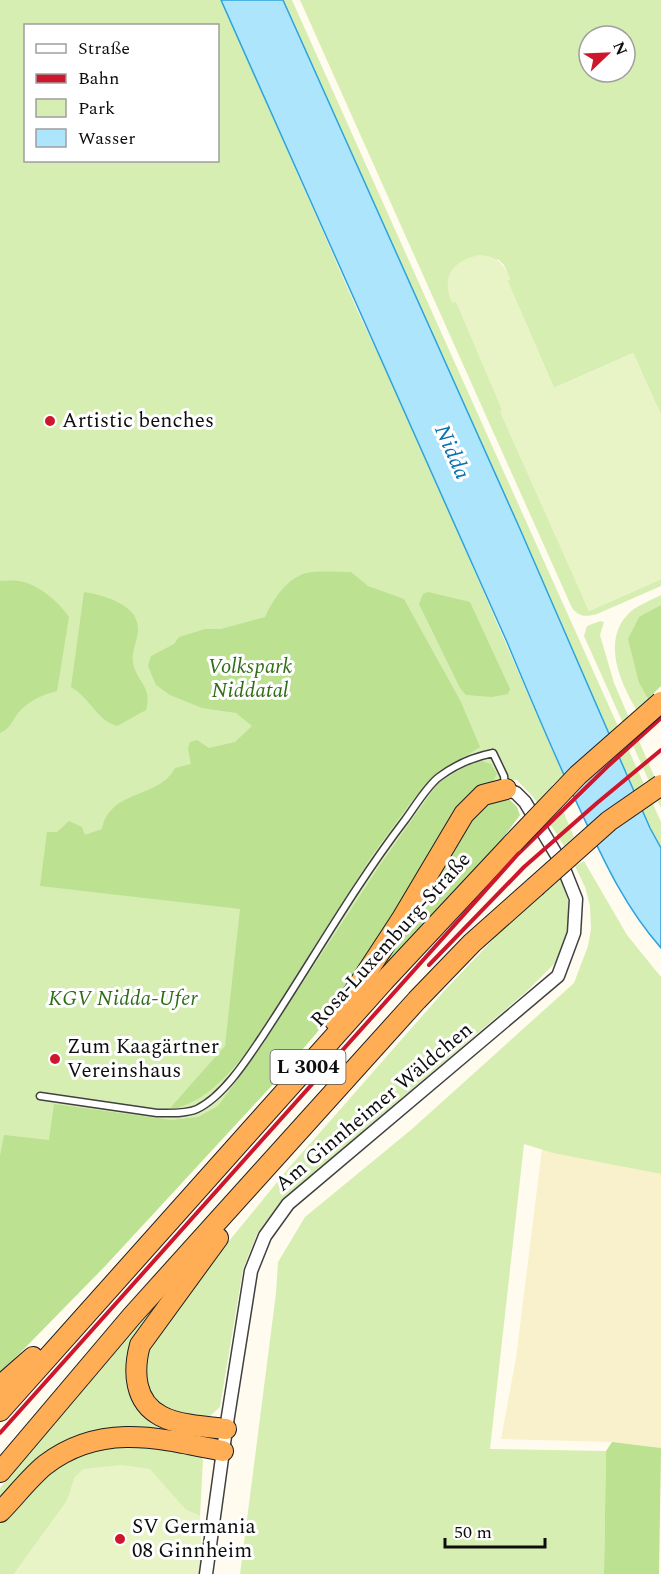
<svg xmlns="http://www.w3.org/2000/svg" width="661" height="1574" font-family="Spectral,serif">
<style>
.farmland{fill:#f9f1cb}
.green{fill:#d7eeb3;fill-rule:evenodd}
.forest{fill:#bbe191}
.pitch{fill:#e8f4c6}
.water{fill:#ade5fd;stroke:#2ca3dc;stroke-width:1.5}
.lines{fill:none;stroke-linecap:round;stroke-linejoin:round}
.service-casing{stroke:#414141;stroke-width:9}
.minor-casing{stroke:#414141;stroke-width:15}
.trunk-casing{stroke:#1f1f1f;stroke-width:22}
.service{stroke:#fff;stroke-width:6}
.minor{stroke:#fff;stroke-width:12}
.trunk{stroke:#ffae56;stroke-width:20}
.rail{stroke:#ce162d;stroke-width:4}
.trunk-bridge-casing{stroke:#1f1f1f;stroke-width:22;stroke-linecap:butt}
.trunk-bridge{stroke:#ffae56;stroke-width:20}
.poi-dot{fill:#ce162d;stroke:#fff;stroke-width:2}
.labels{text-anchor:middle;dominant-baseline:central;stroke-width:6;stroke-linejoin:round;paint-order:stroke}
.shield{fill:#fff;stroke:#565656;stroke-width:1.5}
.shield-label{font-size:20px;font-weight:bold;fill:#0e0e0e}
.poi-label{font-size:21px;fill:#0e0e0e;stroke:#fff;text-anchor:start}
.park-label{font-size:21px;font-style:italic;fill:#2f6d16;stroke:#fff}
.street-label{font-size:21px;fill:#0e0e0e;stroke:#fff}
.water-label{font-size:22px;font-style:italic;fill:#0972ae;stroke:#fff}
</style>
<rect width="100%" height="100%" fill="#fffbef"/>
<path class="farmland" d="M542 1149 661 1174V1448L612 1442 501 1439 516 1358Z"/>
<g class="green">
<path d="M0 0H221L359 314 405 411 563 775 552 785 574 837 564 846 534 798 517 780H506L275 1082 106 1265 14 1359 0 1371ZM26 26H218V160H26Z"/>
<path d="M283 0H292L661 822V848L650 828 520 529Z"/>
<path d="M300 0H661V415L633 353 554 388 507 280 510 279 504 265 498 259 453 302 456 301 589 611 661 579V586L597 614C586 617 579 617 572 608ZM589 36H625V72H589Z"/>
<path d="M661 595V605L639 618V683L648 699 636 709C620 682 602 641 628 614 636 606 651 600 661 595Z"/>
<path d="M600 621 604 622 600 635 614 683 661 792V808L584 636 587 626Z"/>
<path d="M584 861 627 935 661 977V1174L553 1153 524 1144 490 1449 606 1451 604 1574H240L276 1293 278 1262 305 1217 412 1129 574 983 588 946 591 929 590 906 585 887 575 866Z"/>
<path d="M561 879 570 907V925L562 956 526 992 283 1199 258 1232 243 1269 220 1407 209 1417 195 1419 163 1411 145 1388 144 1349 180 1301 287 1170 445 990 503 929Z"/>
<path d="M178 1279 147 1325 134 1392 204 1435V1438L98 1433 0 1506V1488Z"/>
<path d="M118 1441 199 1453 203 1460 200 1516 186 1510 170 1493 75 1477 67 1501 14 1574H0V1521L65 1458Z"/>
</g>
<g class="forest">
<path d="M351 572 368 586 404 599 461 702 480 747 434 776 411 802 371 857 248 1051C226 1077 209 1098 175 1109L171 1107 225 1046 240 909 40 886 47 832H57L69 821 82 827 85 835 102 829C110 789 159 799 175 768L191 764 188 749 190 742 197 740 209 748 235 742 252 726 236 713 202 708 170 695 156 685 148 666 151 656 174 644 179 637 205 629H221L265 617C273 600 285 581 303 574 314 570 339 572 351 572Z"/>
<path d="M0 581C6 581 13 580 19 581 38 584 58 601 69 617L57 691C42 695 30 700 19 712 11 722 12 727 0 733Z"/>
<path d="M84 592C104 595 140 605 138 631 137 642 131 652 133 663 137 683 153 687 146 710L117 726C98 721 89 697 71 687Z"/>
<path d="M428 592 470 602 510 689 508 694 492 697 466 695 460 688 419 604 423 594Z"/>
<path d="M661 605V686L648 699 639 683 628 639 639 617Z"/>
<path d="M482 761 491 764 497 774 492 783 341 1004 275 1082 106 1265 14 1359 0 1371V1156L4 1135 49 1140 54 1104 171 1120 198 1117 218 1106 254 1057 380 865 438 783 471 763Z"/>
<path d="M507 797 517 807 520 815 503 838 379 971 480 802Z"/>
<path d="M612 1442 661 1448 659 1574H604L606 1451Z"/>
</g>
<g class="pitch">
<path d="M479 255C497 256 503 263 510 278L507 280 554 388 633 353 661 415V579L589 611 500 412 502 410 456 302 452 303C441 277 452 261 479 255Z"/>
<path d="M122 1465 150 1469 186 1510 200 1516 202 1562 200 1574H14L67 1501 75 1477 83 1469Z"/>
</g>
<path class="water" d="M221 0H283L520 529 650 828 661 848V948C625 907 605 863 582 814 555 757 531 700 507 642Z"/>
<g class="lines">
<g class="service-casing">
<path id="service" d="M40 1096 157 1113C170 1113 186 1114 197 1109 224 1096 248 1058 264 1034 311 963 353 888 405 820 414 808 427 786 439 777 455 765 473 757 493 753L504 776 505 785"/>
</g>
<g class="minor-casing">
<path id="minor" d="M206 1574 226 1429 251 1271 265 1236 288 1204 558 976 574 933 576 899 562 864 525 802 516 793 506 789"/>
</g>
<g class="trunk-casing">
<g id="trunk">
<path d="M335 1021 401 920 464 814 483 795 506 789"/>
<path d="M218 1238 140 1345C133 1371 134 1402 161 1416 177 1425 207 1427 226 1429"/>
<path d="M0 1386 33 1357"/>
<path d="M0 1411 384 981 513 843"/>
<path d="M0 1472 132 1316 417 1000 472 943 535 887"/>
<path d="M0 1512C15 1497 29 1478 45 1465 101 1422 160 1438 223 1451"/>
</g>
</g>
<use href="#service" class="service"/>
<use href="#minor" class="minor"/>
<use href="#trunk" class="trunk"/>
<g class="rail">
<path d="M429 965 524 867 597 803 661 750"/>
<path d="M0 1433 518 854 607 767 661 718"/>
</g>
<g class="trunk-bridge-casing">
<g id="trunk-bridge">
<path d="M513 843 578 775 661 702"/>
<path d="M535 887 609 821 661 785"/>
</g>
</g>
<use href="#trunk-bridge" class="trunk-bridge"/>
</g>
<g class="poi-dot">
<circle cx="50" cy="421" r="6"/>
<circle cx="55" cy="1059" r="6"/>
<circle cx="120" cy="1539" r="6"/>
</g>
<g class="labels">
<rect class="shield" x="270.5" y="1050" width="75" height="34" rx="4.5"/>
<g class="shield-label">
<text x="308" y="1067">L 3004</text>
</g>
<g class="poi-label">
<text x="62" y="421">Artistic benches</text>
<text x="67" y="1047">Zum Kaagärtner<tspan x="67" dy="24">Vereinshaus</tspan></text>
<text x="132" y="1527">SV Germania<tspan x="132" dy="24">08 Ginnheim</tspan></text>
</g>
<g class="park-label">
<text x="250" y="667">Volkspark<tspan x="250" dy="24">Niddatal</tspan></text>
<text x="123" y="999">KGV Nidda-Ufer</text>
</g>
<g class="street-label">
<text transform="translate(391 940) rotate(-48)">Rosa-Luxemburg-Straße</text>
<text transform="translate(374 1107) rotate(-40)">Am Ginnheimer Wäldchen</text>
</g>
<g class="water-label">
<text transform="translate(452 452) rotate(66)">Nidda</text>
</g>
</g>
<rect x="24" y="24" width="195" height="138" fill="#ffffff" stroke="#9f9f9f" stroke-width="1.5"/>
<rect x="36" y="44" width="30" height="9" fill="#ffffff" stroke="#9f9f9f" stroke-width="1.5"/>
<text x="78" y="54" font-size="18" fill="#0e0e0e">Straße</text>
<rect x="36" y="74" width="30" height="9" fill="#ce162d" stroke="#9f9f9f" stroke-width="1.5"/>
<text x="78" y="84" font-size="18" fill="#0e0e0e">Bahn</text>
<rect x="36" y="99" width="30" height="18" fill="#d7eeb3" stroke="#9f9f9f" stroke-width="1.5"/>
<text x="78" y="114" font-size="18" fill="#0e0e0e">Park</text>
<rect x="36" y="129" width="30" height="18" fill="#ade5fd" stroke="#9f9f9f" stroke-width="1.5"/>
<text x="78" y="144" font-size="18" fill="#0e0e0e">Wasser</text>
<g transform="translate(607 54) rotate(67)"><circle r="28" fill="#ffffff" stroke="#9f9f9f" stroke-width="1.5"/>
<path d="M0-4.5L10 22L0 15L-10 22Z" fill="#ce162d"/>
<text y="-9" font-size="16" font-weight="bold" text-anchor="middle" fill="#0e0e0e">N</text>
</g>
<path d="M445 1538v9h100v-9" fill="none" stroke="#0e0e0e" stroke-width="3"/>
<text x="454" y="1538" font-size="18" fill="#0e0e0e" stroke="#ffffff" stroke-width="4.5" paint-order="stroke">50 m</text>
</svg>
